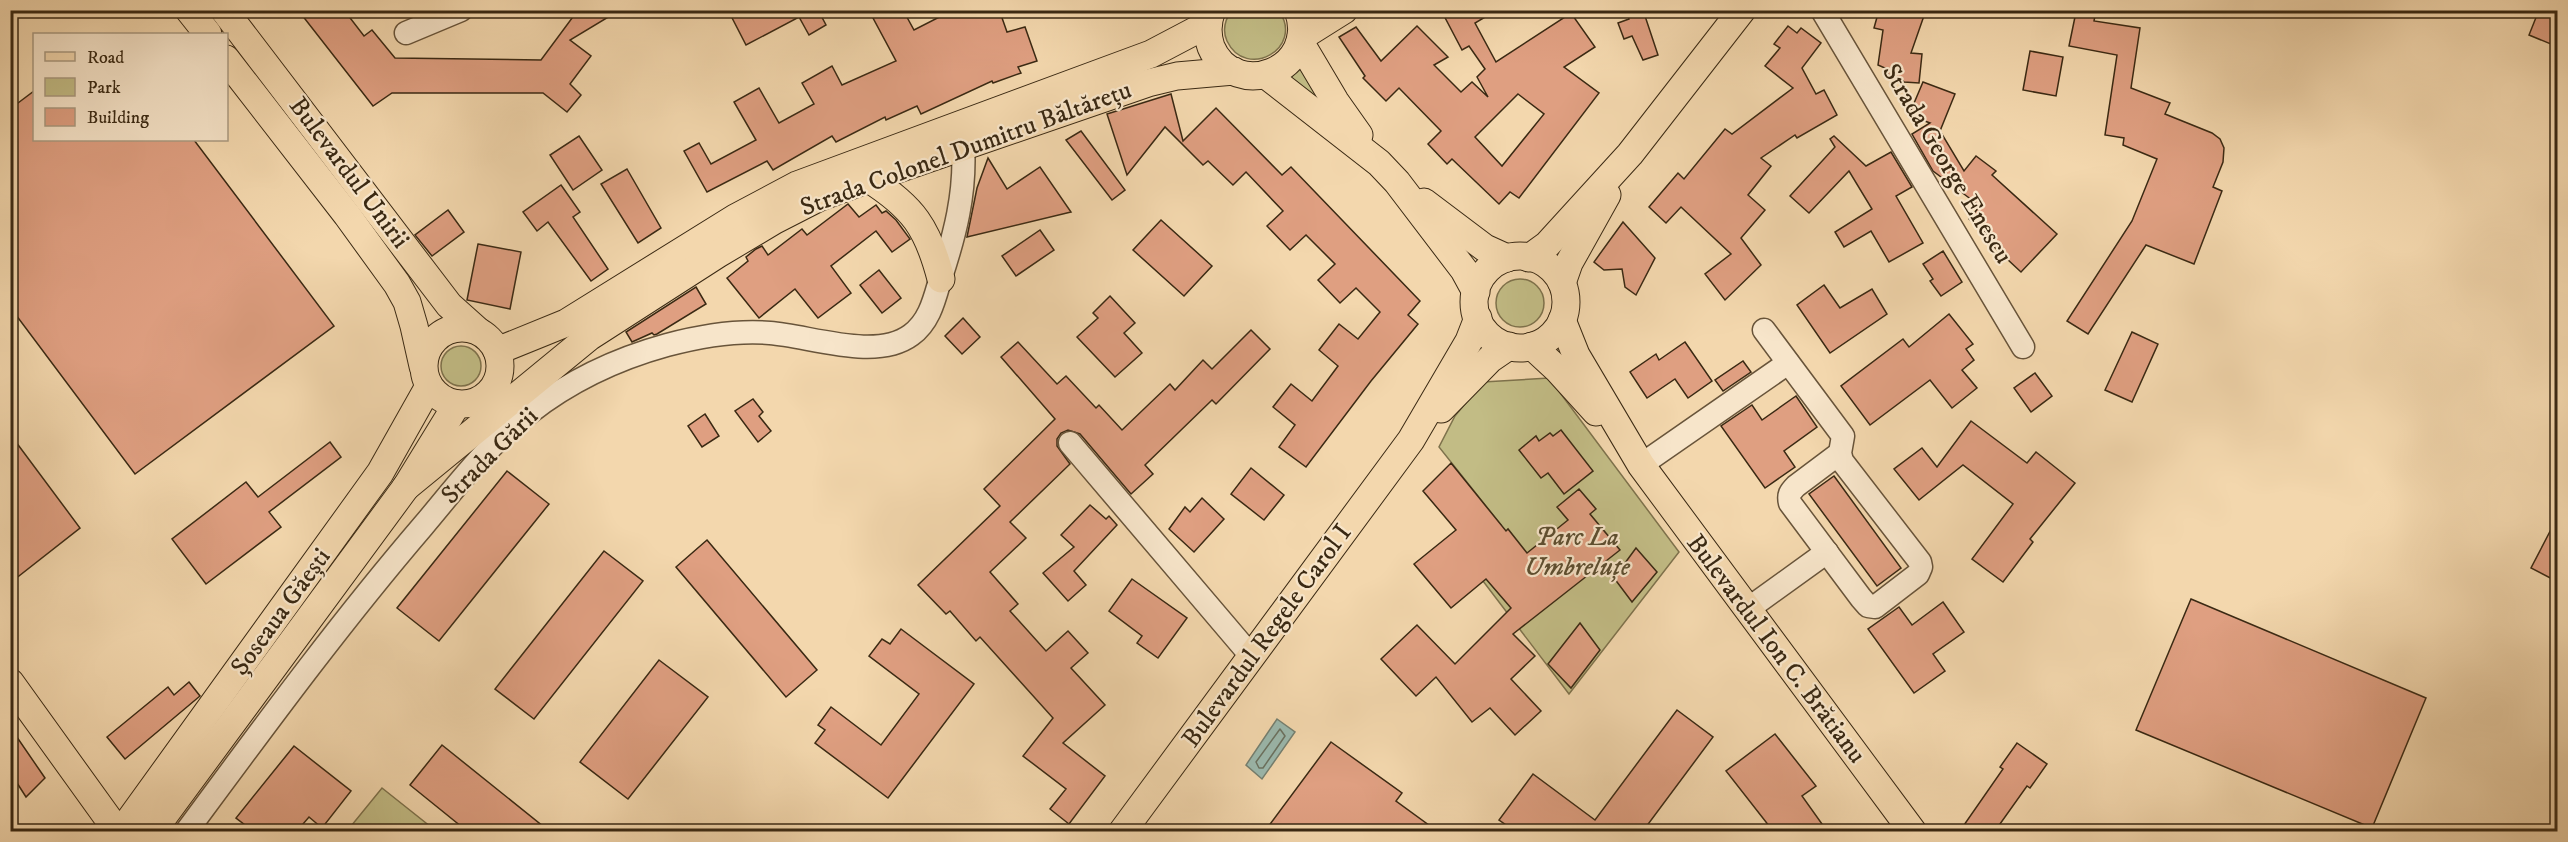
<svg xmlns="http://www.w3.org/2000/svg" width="2568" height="842" font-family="'IM FELL DW Pica',serif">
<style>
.green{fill:#c2bc85;stroke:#7e724c;stroke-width:1.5}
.water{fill:#9bb9ae;stroke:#747f70;stroke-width:1.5}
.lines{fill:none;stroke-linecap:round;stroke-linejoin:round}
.shore{stroke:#6a7160;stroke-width:1.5}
.building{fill:#df9f81;stroke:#3a2913;stroke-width:1.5;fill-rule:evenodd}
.minor-casing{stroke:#68543a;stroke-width:25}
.major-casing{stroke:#3a2913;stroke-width:29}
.minor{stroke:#f7e5ca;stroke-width:22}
.major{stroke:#f3d7ad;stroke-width:27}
.labels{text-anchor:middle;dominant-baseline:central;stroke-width:4.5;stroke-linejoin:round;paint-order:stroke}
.street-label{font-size:26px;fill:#3a2913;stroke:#f7e5ca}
.park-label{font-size:26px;font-style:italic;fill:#5c4e30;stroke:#f7e5ca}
</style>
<rect width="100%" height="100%" fill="#f3d7ad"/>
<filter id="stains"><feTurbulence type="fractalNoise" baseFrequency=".00333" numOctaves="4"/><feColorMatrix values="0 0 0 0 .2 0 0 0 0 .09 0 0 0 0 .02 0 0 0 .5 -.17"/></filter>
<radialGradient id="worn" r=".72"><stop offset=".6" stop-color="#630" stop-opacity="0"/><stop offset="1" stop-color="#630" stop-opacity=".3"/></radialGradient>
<g class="green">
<path d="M1231 11H1279C1305 48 1246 81 1227 41 1222 30 1225 20 1231 11Z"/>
<path d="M1302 65 1356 138 1285 81Z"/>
<circle cx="1520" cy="303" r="24"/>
<circle cx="461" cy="366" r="20"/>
<path d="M1549 378 1679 552 1569 694 1467 560 1501 525 1439 447 1455 416 1483 382Z"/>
<path d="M382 788 436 831H347Z"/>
</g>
<path class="water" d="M1277 719 1295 732 1262 779 1246 765Z"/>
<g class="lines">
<path class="shore" d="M1280 729 1285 736 1263 768H1259L1256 762Z"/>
</g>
<g class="building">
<path d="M298 10H344L364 36 372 30 395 58 541 60 578 10H620L570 40 591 56 570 84 581 95 567 112 543 93H392L373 106Z"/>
<path d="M728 10H818L826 25 809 35 799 17 746 45Z"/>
<path d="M887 10H903L914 30 953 10H996L998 16 1001 15 1007 32 1025 27 1037 61 1018 67 1021 73 993 83 992 81 921 114 917 106 886 120 885 117 836 142 832 136 773 170 767 161 707 192 684 151 699 143 711 164 756 140 734 102 759 88 779 123 814 104 802 83 832 66 842 85 896 61 873 18Z"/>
<path d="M1441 10H1497L1475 23 1496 62 1571 13 1595 47 1564 67 1599 93 1519 198 1510 192 1499 204 1452 159 1447 164 1428 144 1441 131 1399 88 1386 101 1363 78 1365 76 1339 37 1356 27 1381 61 1417 26 1448 57 1434 65 1461 92 1472 82 1488 97 1477 77 1485 69 1469 46 1462 50ZM1518 94 1544 114 1502 166 1475 137Z"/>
<path d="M1626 10H1643L1658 55 1643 60 1632 36 1624 39 1618 23 1629 19Z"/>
<path d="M1879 10H1926L1911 53 1922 54 1919 83 1904 82 1902 80 1894 84 1885 68 1878 65 1883 30 1874 28Z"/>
<path d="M2539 10H2558V47L2529 35Z"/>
<path d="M2076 12 2095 16 2094 21 2140 28 2131 88 2170 103 2165 114 2212 133 2220 139 2224 148 2223 162 2213 187 2222 191 2194 264 2146 245 2088 334 2067 321 2132 221 2157 159 2123 145 2124 138 2105 135 2117 55 2069 46Z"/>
<path d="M1788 26 1797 33 1801 28 1821 43 1802 68 1816 94 1824 90 1837 115 1797 138 1795 135 1761 158 1771 166 1748 195 1765 210 1741 238 1761 265 1725 300 1705 274 1731 254 1681 207 1666 223 1649 207 1678 173 1684 179 1725 129 1732 134 1793 88 1765 66 1780 48 1774 44Z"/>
<path d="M2030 51 2063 57 2056 96 2023 90Z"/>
<path d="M1923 82 1955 94 1940 131 1964 171 1976 156 1996 171 1992 175 2057 234 2021 272 1992 245 1995 241 1969 219 1980 206 1933 171 1912 134 1930 123 1909 115Z"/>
<path d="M34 91V140H194L334 326 135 474 10 307V109Z"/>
<path d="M1171 94 1183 141 1216 108 1282 175 1291 167 1420 301 1408 315 1418 324 1371 381 1306 467 1279 447 1295 425 1273 407 1291 384 1312 401 1338 366 1319 350 1339 324 1358 339 1380 312 1356 288 1340 303 1318 280 1335 264 1306 235 1290 250 1267 226 1283 211 1246 172 1233 185 1208 161 1203 165 1165 127 1127 175 1107 114Z"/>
<path d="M1081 131 1125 190 1112 200 1066 140Z"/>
<path d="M579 136 602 170 573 190 550 155Z"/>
<path d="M1834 136 1866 166 1891 152 1912 187 1896 196 1923 243 1889 262 1871 231 1844 247 1835 232 1872 209 1849 171 1809 213 1790 196 1835 147 1830 139Z"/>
<path d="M988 158 1007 189 1040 167 1071 212 967 237 977 188Z"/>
<path d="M627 169 661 228 638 243 601 184Z"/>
<path d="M561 185 580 212 573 217 608 269 591 281 548 222 537 231 523 212Z"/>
<path d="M848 204 859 217 876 205 882 213 886 211 896 220 910 239 892 252 876 231 831 266 851 293 818 318 795 289 759 318 727 278 748 261 746 257 756 249 762 246 768 255 802 229 807 235Z"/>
<path d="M448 210 464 232 432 256 415 235Z"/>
<path d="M1161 220 1212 266 1184 296 1133 250Z"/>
<path d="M1623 222 1655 258 1636 295 1625 287 1622 269 1604 270 1594 262Z"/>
<path d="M1040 230 1054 250 1016 276 1002 256Z"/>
<path d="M478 244 521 252 510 309 467 300Z"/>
<path d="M1943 251 1962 282 1941 296 1930 281 1933 279 1923 264Z"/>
<path d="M879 270 901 298 882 313 860 285Z"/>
<path d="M1824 285 1840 308 1872 289 1887 314 1830 353 1797 305Z"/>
<path d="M696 287 706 304 657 334 654 335 652 333 632 342 626 332Z"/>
<path d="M1110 296 1135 323 1124 333 1142 353 1115 377 1077 337 1098 318 1093 313Z"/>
<path d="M1949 314 1973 344 1966 349 1974 360 1962 370 1977 388 1952 408 1930 380 1870 425 1841 386 1903 339 1909 347Z"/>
<path d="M963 318 980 337 962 354 945 336Z"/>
<path d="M1251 330 1270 349 1216 404 1212 400 1145 465 1153 474 1131 494 1080 434 1068 430 1061 433 1057 439V446L1070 464 1010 522 1026 538 990 572 1018 604 1010 611 1046 651 1068 631 1088 653 1071 668 1105 705 1063 743 1105 776 1069 824 1050 809 1066 789 1023 756 1053 718 980 637 976 641 950 611 946 614 918 585 1000 506 984 489 1055 419 1001 357 1018 342 1057 384 1066 376 1096 408 1099 405 1122 430 1170 384 1175 390 1203 360 1212 369Z"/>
<path d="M2132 332 2158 344 2132 402 2105 390Z"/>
<path d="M1685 342 1712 381 1688 398 1675 379 1647 398 1630 372 1656 354 1659 360Z"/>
<path d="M1743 361 1751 372 1723 391 1715 380Z"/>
<path d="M2035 373 2052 396 2031 412 2014 388Z"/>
<path d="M1796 396 1817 427 1784 451 1795 467 1765 488 1721 426 1752 405 1762 420Z"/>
<path d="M753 399 763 412 759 416 771 431 758 442 735 411Z"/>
<path d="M705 414 719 436 702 447 688 426Z"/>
<path d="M1971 421 2027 463 2036 452 2075 483 2030 539 2033 542 2003 582 1972 559 2013 504 1963 465 1919 500 1894 469 1922 448 1937 467Z"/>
<path d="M1561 430 1593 471 1564 494 1548 473 1541 478 1519 450 1536 436 1539 441 1550 433 1553 436Z"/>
<path d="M10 434 80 528 10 583Z"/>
<path d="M330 442 341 457 269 512 281 527 206 584 172 539 246 482 258 497Z"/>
<path d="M1451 463 1506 531 1508 529 1527 553 1568 520 1557 507 1579 489 1596 509 1590 514 1620 550 1513 634 1535 656 1511 679 1541 711 1515 735 1490 708 1472 722 1436 677 1416 696 1381 659 1417 625 1455 664 1511 608 1486 579 1451 608 1414 564 1456 530 1423 491Z"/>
<path d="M1251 468 1284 495 1264 520 1231 494Z"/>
<path d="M507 471 549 504 439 641 397 608Z"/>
<path d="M1834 476 1901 568 1877 586 1809 494Z"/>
<path d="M1202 498 1224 519 1194 552 1169 529 1185 507 1190 512Z"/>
<path d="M1090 505 1106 519 1109 516 1117 525 1074 571 1086 585 1068 601 1043 573 1074 547 1061 535Z"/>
<path d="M2558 516V582L2531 568Z"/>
<path d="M707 540 817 670 786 697 676 567Z"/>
<path d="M1636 548 1657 572 1632 602 1614 578Z"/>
<path d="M604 551 643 581 534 719 495 689Z"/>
<path d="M1132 579 1187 618 1158 658 1137 643 1142 636 1109 611Z"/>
<path d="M2191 599 2426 698 2372 828 2136 730Z"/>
<path d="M1943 602 1964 632 1933 654 1945 671 1914 693 1868 629 1899 607 1912 625Z"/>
<path d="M1580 623 1600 650 1571 688 1548 664Z"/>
<path d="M901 629 974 684 888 798 815 743 825 730 818 725 831 707 881 745 919 694 869 656 882 639 890 644Z"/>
<path d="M659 660 708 697 628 799 580 762Z"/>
<path d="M189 682 200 696 125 759 107 737 168 687 174 695Z"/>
<path d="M1677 710 1713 737 1643 831H1515L1499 820 1533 774 1595 820Z"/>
<path d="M10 727 45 778 26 797 10 772Z"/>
<path d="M1775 734 1816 786 1802 796 1827 831H1773L1726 771Z"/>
<path d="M1331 742 1402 793 1396 801 1437 831H1265Z"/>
<path d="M2017 743 2047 764 2030 788 2027 786 1995 831H1974L1964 825 2003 769 2000 767Z"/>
<path d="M442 745 549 831H467L410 785Z"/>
<path d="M294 746 351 791 322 828 309 817 297 831H253L236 818Z"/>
</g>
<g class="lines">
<g class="minor-casing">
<g id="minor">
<path d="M1822 10 2023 347"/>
<path d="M406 33 461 10"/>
<path d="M1764 330 1843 436 1840 453 1842 461 1920 562 1921 567 1918 574 1875 607 1868 606 1861 598 1790 503C1788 495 1790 492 1796 486L1840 453"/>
<path d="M1070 443 1252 657"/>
<path d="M1641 465 1788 363"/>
<path d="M1748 609 1827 552"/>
<path d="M186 832C263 728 339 624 423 526 456 487 488 444 529 413 571 380 616 359 667 345 701 336 736 330 770 333 810 336 876 361 911 335 929 322 934 301 940 280 955 235 966 193 963 145"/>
</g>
</g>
<g class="major-casing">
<g id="major">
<path d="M189 10 208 34"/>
<path d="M224 10 449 305 478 331"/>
<path d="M1212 10C1207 22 1207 35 1211 47 1235 103 1320 70 1298 10"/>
<path d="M1301 37 1344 10"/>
<path d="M1300 42 1335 101 1359 135"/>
<path d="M226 59 347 215 397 284 407 302 414 326 423 366"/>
<path d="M1266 75 1379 163 1397 182 1464 270 1476 292"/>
<path d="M869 179C913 207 928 228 941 279"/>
<path d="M1424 202 1485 248 1507 258"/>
<circle cx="1520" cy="302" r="46"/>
<path d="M1529 258 1547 245 1630 154 1742 10"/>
<path d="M1562 283 1569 263 1607 195"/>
<path d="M1562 320 1576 355 1641 465 1913 832"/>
<circle cx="462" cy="366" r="38"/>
<path d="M1532 346 1557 369 1596 412"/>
<path d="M497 351 566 323 735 218 797 185 1151 54 1208 24"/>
<path d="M1441 409 1490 359 1509 346"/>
<path d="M406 487 589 337 718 254 775 220 818 198 869 179 1148 83 1177 76 1234 71"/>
<path d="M10 682 118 832"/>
<path d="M121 832 380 473 429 386"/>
<path d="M152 832 406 487 457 404"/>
<path d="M1122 832 1411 440 1469 341 1478 318"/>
</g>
</g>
<use href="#minor" class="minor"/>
<use href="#major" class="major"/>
</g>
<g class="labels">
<g class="street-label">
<text transform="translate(966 149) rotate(-20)">Strada Colonel Dumitru Băltărețu</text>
<text transform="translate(1947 164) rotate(59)">Strada George Enescu</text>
<text transform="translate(349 173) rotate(53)">Bulevardul Unirii</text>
<text transform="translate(490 456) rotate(-45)">Strada Gării</text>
<text transform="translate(281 612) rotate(-54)">Șoseaua Găești</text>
<text transform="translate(1267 636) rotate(-54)">Bulevardul Regele Carol I</text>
<text transform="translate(1776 649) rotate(53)">Bulevardul Ion C. Brătianu</text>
</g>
<g class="park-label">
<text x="1577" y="537">Parc La<tspan x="1577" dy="30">Umbreluțe</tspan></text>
</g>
</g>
<rect width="2568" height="842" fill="none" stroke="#f3d7ad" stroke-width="36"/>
<rect x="12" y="12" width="2544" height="818" fill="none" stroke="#3a2913" stroke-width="3"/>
<rect x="18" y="18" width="2532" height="806" fill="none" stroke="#3a2913" stroke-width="1.5"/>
<rect x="33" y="33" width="195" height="108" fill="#f7e5ca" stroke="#ab9a81" stroke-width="1.5"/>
<rect x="45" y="52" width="30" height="9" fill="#f3d7ad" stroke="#ab9a81" stroke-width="1.5"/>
<text x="87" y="63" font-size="18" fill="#3a2913">Road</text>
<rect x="45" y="78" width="30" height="18" fill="#c2bc85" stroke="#ab9a81" stroke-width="1.5"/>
<text x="87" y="93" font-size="18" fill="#3a2913">Park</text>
<rect x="45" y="108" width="30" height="18" fill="#df9f81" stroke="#ab9a81" stroke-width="1.5"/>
<text x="87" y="123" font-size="18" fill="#3a2913">Building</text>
<rect width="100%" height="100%" filter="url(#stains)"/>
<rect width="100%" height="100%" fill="url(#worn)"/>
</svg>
